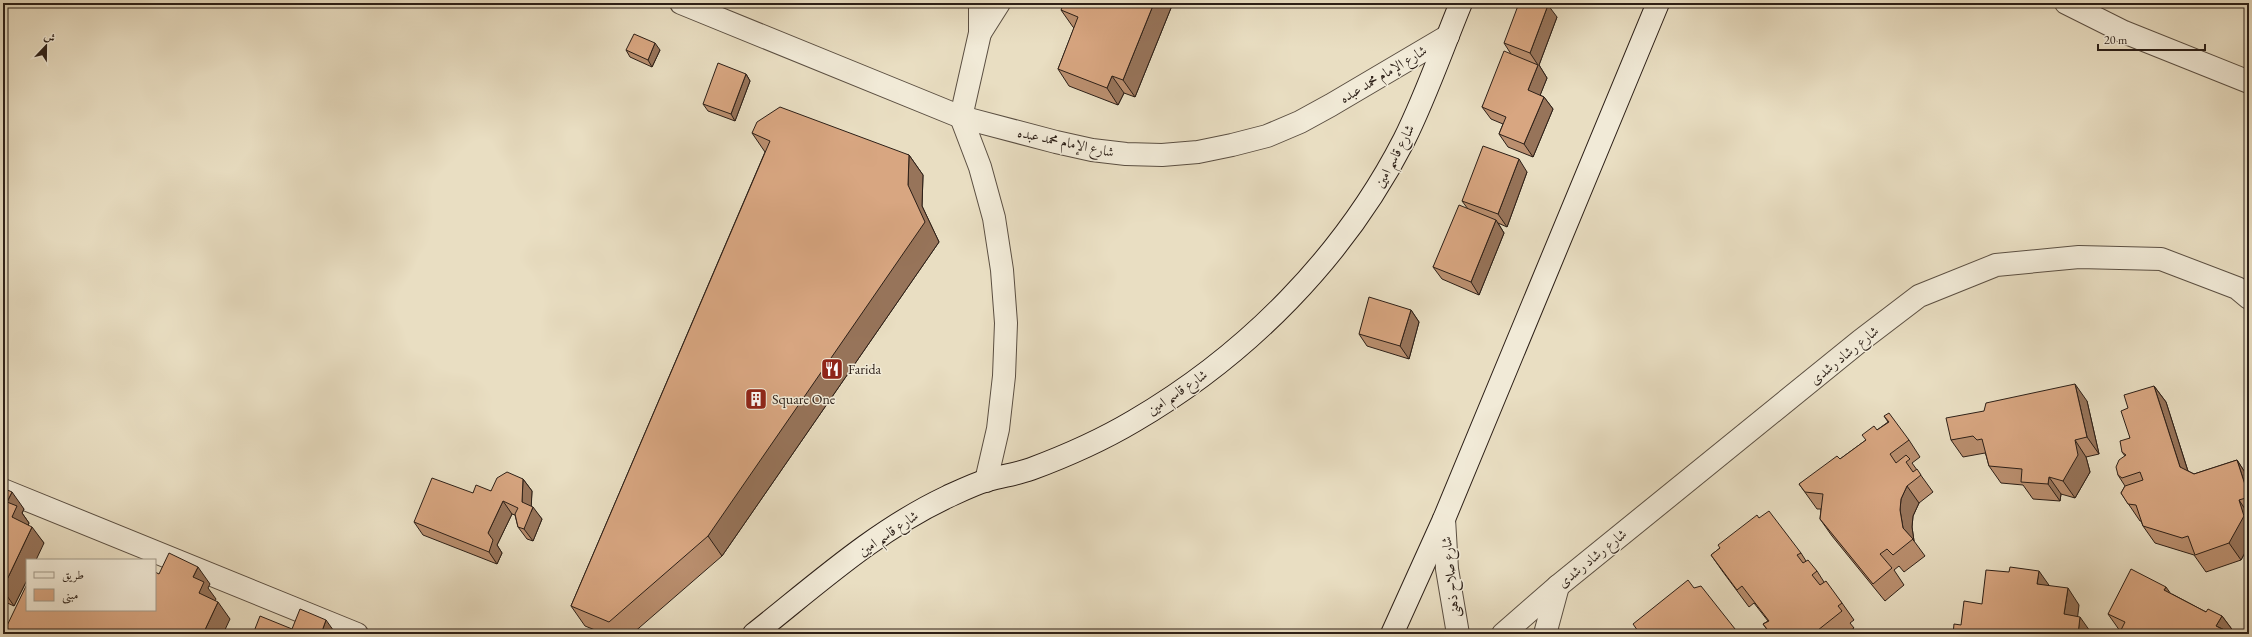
<svg xmlns="http://www.w3.org/2000/svg" width="2252" height="637" font-family="'EB Garamond',Amiri,serif">
<style>
.lines{fill:none;stroke-linecap:round;stroke-linejoin:round}
.minor-casing{stroke:#5b4f42;stroke-width:24}
.tertiary-casing{stroke:#5b4f42;stroke-width:24}
.secondary-casing{stroke:#2c1f17;stroke-width:24}
.minor{stroke:#f1ead7;stroke-width:22}
.tertiary{stroke:#f1ead7;stroke-width:22}
.secondary{stroke:#f1ead7;stroke-width:22}
.wall{fill:#ba8f6f;stroke:#2c1f17}
.shaded-wall{fill:#97745a;stroke:#2c1f17}
.building{fill:#d8a681;stroke:#2c1f17}
.labels{text-anchor:middle;dominant-baseline:central;stroke-width:3;stroke-linejoin:round;paint-order:stroke}
.street-label{font-size:14px;fill:#2c1f17;stroke:#f1ead7}
.poi-label{font-size:14px;fill:#2c1f17;stroke:#f1ead7;text-anchor:start}
</style>
<rect width="100%" height="100%" fill="#e9dec2"/>
<filter id="stains"><feTurbulence type="fractalNoise" baseFrequency=".005" numOctaves="4"/><feColorMatrix values="0 0 0 0 .2 0 0 0 0 .09 0 0 0 0 .02 0 0 0 .5 -.17"/></filter>
<radialGradient id="worn" r=".72"><stop offset=".6" stop-color="#630" stop-opacity="0"/><stop offset="1" stop-color="#630" stop-opacity=".3"/></radialGradient>
<g class="lines">
<g class="minor-casing">
<g id="minor">
<path d="M681 3 961 117 1056 142 1092 150 1126 154 1162 155 1198 152 1232 145 1267 136 1300 122 1331 105 1448 36"/>
<path d="M980 3V33L961 117 980 167 994 218 1002 270 1006 323 1004 376 998 429 986 481"/>
<path d="M980 33 999 3"/>
<path d="M3 490 357 634"/>
<path d="M1444 519 1447 569 1458 634"/>
<path d="M1503 634 1558 586 1860 341 1919 296 1996 265 2079 257 2161 259 2237 288 2249 298"/>
<path d="M1545 634 1558 586"/>
</g>
</g>
<g class="tertiary-casing">
<path id="tertiary" d="M2066 3 2124 32 2249 82"/>
</g>
<g class="secondary-casing">
<g id="secondary">
<path d="M754 634C816 585 875 531 947 497 960 491 974 484 988 480 1002 476 1017 474 1031 469 1066 456 1102 440 1134 421 1247 355 1344 257 1404 140 1426 96 1442 49 1461 3"/>
<path d="M1392 634 1444 519 1658 3"/>
</g>
</g>
<use href="#minor" class="minor"/>
<use href="#tertiary" class="tertiary"/>
<use href="#secondary" class="secondary"/>
</g>
<g class="wall">
<path d="M1173 3 1135 97 1124 93 1118 105 1069 86 1058 69 1074 28 1073 27 1061 10Z"/>
<path d="M1557 17 1539 65 1547 78 1540 95 1544 97 1553 109 1533 157 1508 147 1499 134 1503 124 1491 119 1482 107 1511 54 1504 43Z"/>
<path d="M626 50H660L652 67 630 57Z"/>
<path d="M746 74 750 81 735 121 708 111 703 104Z"/>
<path d="M752 133 909 155 923 175 922 206 939 242 722 556 632 634H605L585 626 571 606 765 152Z"/>
<path d="M1527 172 1507 227 1498 223 1504 233 1479 295 1442 279 1433 267 1468 209 1462 201Z"/>
<path d="M1411 310 1419 322 1409 359 1367 346 1359 334Z"/>
<path d="M2154 386 2166 402 2188 471 2194 474 2237 460 2248 477 2249 479V545L2241 560 2206 572 2194 555 2155 543 2143 526 2141 521H2140L2121 493 2125 486 2118 475 2125 456 2122 452 2130 438 2128 408Z"/>
<path d="M2087 401 2099 454 2086 457 2090 472 2075 498 2061 494 2060 501 2033 499 2023 485 2001 483 1989 466 1986 455 1985 453 1963 457 1951 440Z"/>
<path d="M1884 416 1909 440 1920 457 1912 463 1933 492 1919 503 1913 516 1912 527 1914 541 1925 556 1904 572 1899 566 1894 570 1904 585 1885 601 1832 536 1820 519 1821 509H1817L1799 484 1840 459 1866 440 1877 430 1888 422Z"/>
<path d="M523 479 532 491 531 506 542 519 533 541 527 539 518 527 515 515 512 514 497 545 502 553 497 564 423 535 414 522 473 493 491 491Z"/>
<path d="M3 488 24 509 22 513 29 523 28 525 44 543 27 560V580L14 606 3 601Z"/>
<path d="M1759 518 1801 553 1806 561 1817 571 1824 582 1842 603 1854 620 1850 623 1854 628 1846 634H1770L1763 624 1768 621 1754 603 1749 607 1723 572 1711 555Z"/>
<path d="M2172 594 2206 612 2222 616 2234 632 2120 631 2108 614Z"/>
</g>
<g class="shaded-wall">
<path d="M1154 3H1173L1135 97 1123 80Z"/>
<path d="M1548 5 1557 17 1539 65 1547 78 1537 103 1528 90 1538 65 1530 53Z"/>
<path d="M655 43 660 50 652 67 648 60Z"/>
<path d="M746 74 750 81 735 121 731 114Z"/>
<path d="M1112 76 1124 93 1118 105 1107 88Z"/>
<path d="M1544 97 1553 109 1533 157 1524 144Z"/>
<path d="M909 155 923 175 922 206 939 242 722 556 708 536 908 185Z"/>
<path d="M1519 159 1527 172 1507 227 1498 214Z"/>
<path d="M1496 220 1504 233 1479 295 1471 282Z"/>
<path d="M1411 310 1419 322 1409 359 1400 346Z"/>
<path d="M2075 384 2087 401 2099 454 2087 437Z"/>
<path d="M2154 386 2166 402 2192 484 2180 467Z"/>
<path d="M2075 440 2086 457 2090 472 2075 498 2063 481Z"/>
<path d="M2237 460 2248 477 2249 479V497Z"/>
<path d="M2049 477 2061 494 2060 501 2048 484Z"/>
<path d="M523 479 532 491 531 512 533 507 542 519 533 541 524 529 522 502Z"/>
<path d="M1907 486 1919 503 1913 516 1912 527 1914 541 1903 528 1900 510 1901 499Z"/>
<path d="M12 492 24 509 22 513 29 523 24 534 12 517 7 502Z"/>
<path d="M2239 500 2249 515V545L2241 560 2229 543Z"/>
<path d="M503 501 512 514 497 545 502 553 497 564 489 552 488 533Z"/>
<path d="M32 527 44 543 36 560H27V580L14 606 3 590V588Z"/>
<path d="M198 567 210 584 208 588 216 599 211 609 199 593 193 577Z"/>
<path d="M2039 571 2051 588 2037 584Z"/>
<path d="M2166 587 2178 604 2164 590Z"/>
<path d="M2068 588 2079 605 2076 631 2064 614Z"/>
<path d="M218 602 230 619 223 634H203Z"/>
<path d="M2222 616 2234 632 2233 634 2216 626Z"/>
<path d="M2080 617 2092 634H2078Z"/>
<path d="M326 620 336 634H321Z"/>
</g>
<g class="building">
<path d="M1064 3H1154L1123 80 1112 76 1107 88 1058 69 1078 17 1061 10Z"/>
<path d="M1519 3H1544L1548 5 1530 53 1504 43Z"/>
<path d="M634 34 655 43 648 60 626 50Z"/>
<path d="M1504 51 1538 65 1528 90 1544 97 1524 144 1499 134 1506 117 1482 107Z"/>
<path d="M718 63 746 74 731 114 703 104Z"/>
<path d="M780 107 909 155 908 185 925 222 708 536 609 622 571 606 770 141 752 133 757 122Z"/>
<path d="M1483 146 1519 159 1498 214 1462 201Z"/>
<path d="M1459 205 1496 220 1471 282 1433 267Z"/>
<path d="M1369 297 1411 310 1400 346 1359 334Z"/>
<path d="M2075 384 2087 437 2075 440 2078 455 2063 481 2049 477 2048 484 2021 482 2022 469 1989 466 1982 439 1977 440 1973 436 1951 440 1946 418 1984 411 1986 403Z"/>
<path d="M2154 386 2180 467 2194 474 2237 460 2249 497 2239 500 2244 516 2229 543 2195 555 2188 536 2182 538 2143 526 2136 505 2128 504 2121 493 2125 486 2143 480 2140 472 2122 478 2118 475 2116 467 2119 460 2126 455 2122 452 2120 441 2130 438 2121 411 2128 408 2124 395Z"/>
<path d="M1889 413 1909 440 1890 454 1896 463 1906 455 1910 459 1906 462 1913 472 1917 469 1921 475 1907 486 1901 499 1900 510 1903 528 1913 539 1893 555 1887 549 1880 554 1892 568 1873 584 1820 519 1823 494 1805 492 1799 484 1837 456 1840 459 1866 440 1862 435 1874 426 1877 430 1889 422 1884 416Z"/>
<path d="M507 472 523 479 522 502 533 507 524 529 518 527 515 514 518 508 503 501 488 533 493 540 489 552 414 522 432 478 473 493 476 485 491 491 497 478Z"/>
<path d="M3 488 12 492 7 502 17 506 12 517 32 527 3 588Z"/>
<path d="M1769 511 1801 553 1797 555 1803 563 1808 560 1817 571 1812 575 1820 585 1826 581 1842 603 1838 606 1842 611 1813 634H1771L1763 624 1769 621 1742 586 1737 590 1711 555 1720 548 1718 545 1757 515 1759 518Z"/>
<path d="M169 553 198 567 193 577 204 582 199 593 218 602 203 634H3L27 584V610H155V572L159 574Z"/>
<path d="M2010 567 2039 571 2037 584 2068 588 2064 614 2080 617 2078 634H1953L1954 624 1961 625 1964 601 1982 604 1986 570 2009 572Z"/>
<path d="M2131 569 2166 587 2164 590 2206 612 2208 609 2222 616 2216 626 2232 634H2119L2125 622 2108 614Z"/>
<path d="M1688 580 1694 588 1701 586 1739 634H1640L1633 624Z"/>
<path d="M300 609 326 620 321 634H253L260 616 292 629Z"/>
</g>
<defs>
<g id="restaurant-square" transform="scale(1.15)"><rect x="-9" y="-9" width="18" height="18" rx="4" fill="#8f2418" stroke="#f1ead7"/><path d="M-5-6h1v4h1v-4h1v4h1v-4h1v5L-1.5 .5V6h-2V.5L-5-1ZM5-6V6H3V1.5H1.5Q1.5-4 5-6Z" fill="#fff"/></g>
<g id="building-square" transform="scale(1.15)"><rect x="-9" y="-9" width="18" height="18" rx="4" fill="#8f2418" stroke="#f1ead7"/><path d="M-4-6H4V6H1V3H-1V6H-4ZM-2.5-4.3h1.7v1.8h-1.7ZM.8-4.3h1.7v1.8H.8ZM-2.5-1h1.7V.8h-1.7ZM.8-1h1.7V.8H.8Z" fill="#fff"/></g>
</defs>
<g fill-rule="evenodd">
<use href="#restaurant-square" x="832" y="369"/>
<use href="#building-square" x="756" y="399"/>
</g>
<g class="labels">
<g class="street-label">
<text transform="translate(1383 74) rotate(-31)">شارع الإمام محمد عبده</text>
<text transform="translate(1066 142) rotate(12)">شارع الإمام محمد عبده</text>
<text transform="translate(1394 156) rotate(-62)">شارع قاسم امين</text>
<text transform="translate(1844 355) rotate(-39)">شارع رشاد رشدى</text>
<text transform="translate(1177 392) rotate(-34)">شارع قاسم امين</text>
<text transform="translate(888 533) rotate(-34)">شارع قاسم امين</text>
<text transform="translate(1592 558) rotate(-39)">شارع رشاد رشدى</text>
<text transform="translate(1450 577) rotate(-96)">شارع صلاح ذهنى</text>
</g>
<g class="poi-label">
<text x="848" y="369">Farida</text>
<text x="772" y="399">Square One</text>
</g>
</g>
<rect width="2252" height="637" fill="none" stroke="#e9dec2" stroke-width="16"/>
<rect x="4" y="4" width="2244" height="629" fill="none" stroke="#2c1f17" stroke-width="2"/>
<rect x="8" y="8" width="2236" height="621" fill="none" stroke="#2c1f17"/>
<rect x="26" y="559" width="130" height="52" fill="#f1ead7" stroke="#a2998a"/>
<rect x="34" y="572" width="20" height="6" fill="#f1ead7" stroke="#a2998a"/>
<text x="62" y="579" font-size="12" fill="#2c1f17">طريق</text>
<rect x="34" y="589" width="20" height="12" fill="#d8a681" stroke="#a2998a"/>
<text x="62" y="599" font-size="12" fill="#2c1f17">مبنى</text>
<g transform="translate(46 46) rotate(22)" stroke="#f1ead7" stroke-width="3" paint-order="stroke">
<path d="M0-3L7 15L0 10L-7 15Z" fill="#2c1f17"/>
<text y="-6" font-size="11" font-weight="bold" text-anchor="middle" fill="#2c1f17">ش</text>
</g>
<path d="M2098 44v6h107v-6" fill="none" stroke="#2c1f17" stroke-width="2"/>
<text x="2104" y="44" font-size="12" fill="#2c1f17" stroke="#f1ead7" stroke-width="3" paint-order="stroke">20 m</text>
<rect width="100%" height="100%" filter="url(#stains)"/>
<rect width="100%" height="100%" fill="url(#worn)"/>
</svg>
